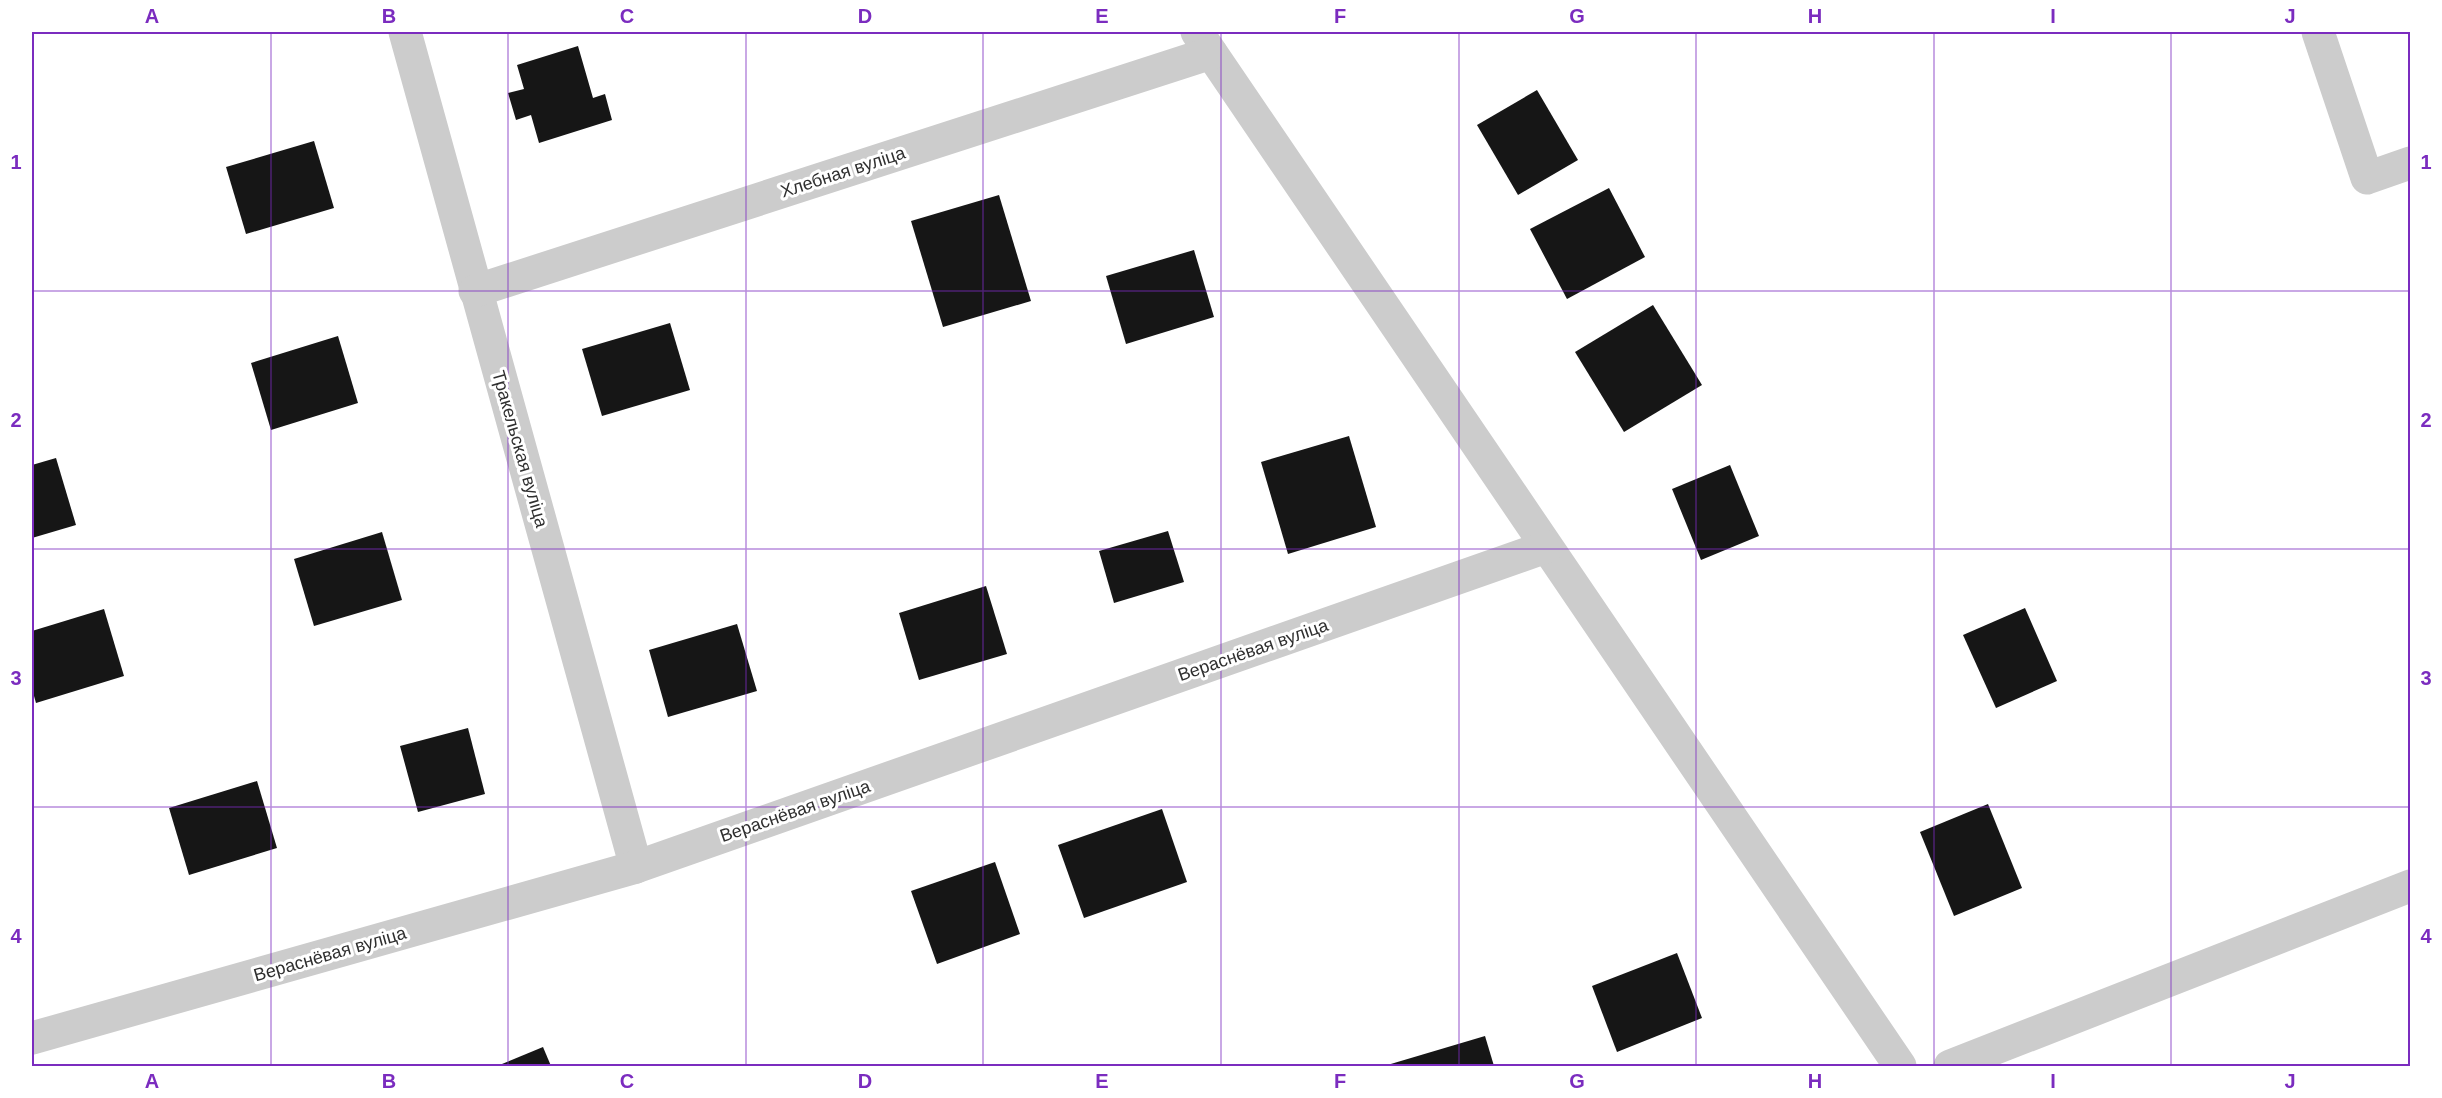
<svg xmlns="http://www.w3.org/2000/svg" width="2442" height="1098" font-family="Helvetica,sans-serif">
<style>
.building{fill:#161616}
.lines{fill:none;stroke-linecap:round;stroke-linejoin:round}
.street{stroke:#ccc;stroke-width:33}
.grid{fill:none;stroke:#7b2cbf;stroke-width:1.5;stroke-opacity:0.55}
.labels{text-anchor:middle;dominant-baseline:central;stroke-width:6;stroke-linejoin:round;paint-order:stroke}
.street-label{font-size:18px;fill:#2f2f2f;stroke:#fff}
.neatline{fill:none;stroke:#7b2cbf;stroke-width:2}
.grid-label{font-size:20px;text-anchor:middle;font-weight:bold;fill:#7b2cbf}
</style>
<rect width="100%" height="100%" fill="#fff"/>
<g class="building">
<path d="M578 46 593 98 605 94 612 120 539 143 531 115 516 120 508 93 524 89 517 65Z"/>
<path d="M1537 90 1578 160 1518 195 1477 125Z"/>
<path d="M314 141 334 208 246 234 226 167Z"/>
<path d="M1609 188 1645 257 1567 299 1530 229Z"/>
<path d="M999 195 1031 301 943 327 911 221Z"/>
<path d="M1194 250 1214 317 1126 344 1106 276Z"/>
<path d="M1653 305 1702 385 1624 432 1575 352Z"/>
<path d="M670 323 690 390 602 416 582 349Z"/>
<path d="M338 336 358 403 271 430 251 363Z"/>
<path d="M1349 436 1376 527 1288 554 1261 462Z"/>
<path d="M56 458 76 525 32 538V465Z"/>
<path d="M1730 465 1759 536 1701 560 1672 489Z"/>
<path d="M1168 531 1184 582 1114 603 1099 551Z"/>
<path d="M382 532 402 600 314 626 294 559Z"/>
<path d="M986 586 1007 654 919 680 899 613Z"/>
<path d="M2025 608 2057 681 1996 708 1963 635Z"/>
<path d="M104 609 124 676 36 703 32 689V631Z"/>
<path d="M737 624 757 691 668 717 649 650Z"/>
<path d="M468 728 485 794 418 812 400 746Z"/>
<path d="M257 781 277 848 189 875 169 808Z"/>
<path d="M1988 804 2022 888 1954 916 1920 832Z"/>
<path d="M1162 809 1187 882 1084 918 1058 845Z"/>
<path d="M995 862 1020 934 937 964 911 891Z"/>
<path d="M1677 953 1702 1018 1617 1052 1592 986Z"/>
<path d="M1485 1036 1494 1066H1384Z"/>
<path d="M543 1047 551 1066H497Z"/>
</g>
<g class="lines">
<g class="street">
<path d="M405 32 636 867"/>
<path d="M1197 32 1900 1066"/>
<path d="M2318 32 2367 178 2410 163"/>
<path d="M475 291 1211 53"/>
<path d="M32 1038 636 867 1546 547"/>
<path d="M1950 1066 2410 886"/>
</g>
</g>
<path class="grid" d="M271 32V1066M508 32V1066M746 32V1066M983 32V1066M1221 32V1066M1459 32V1066M1696 32V1066M1934 32V1066M2171 32V1066M32 291H2410M32 549H2410M32 807H2410"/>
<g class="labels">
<g class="street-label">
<text transform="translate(843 172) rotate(-18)">Хлебная вуліца</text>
<text transform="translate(520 449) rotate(74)">Тракельская вуліца</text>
<text transform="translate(1253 650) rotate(-19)">Вераснёвая вуліца</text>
<text transform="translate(795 811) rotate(-19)">Вераснёвая вуліца</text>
<text transform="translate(330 954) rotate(-16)">Вераснёвая вуліца</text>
</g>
</g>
<rect width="2442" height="1098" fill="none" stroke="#ffffff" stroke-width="66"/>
<rect x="33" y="33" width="2376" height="1032" class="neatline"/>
<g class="grid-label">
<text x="152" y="23">A</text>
<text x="389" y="23">B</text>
<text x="627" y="23">C</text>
<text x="865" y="23">D</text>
<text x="1102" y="23">E</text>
<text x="1340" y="23">F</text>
<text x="1577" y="23">G</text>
<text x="1815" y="23">H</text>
<text x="2053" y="23">I</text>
<text x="2290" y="23">J</text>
<text x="16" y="169">1</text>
<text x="2426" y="169">1</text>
<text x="16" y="427">2</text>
<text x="2426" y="427">2</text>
<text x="16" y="685">3</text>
<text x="2426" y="685">3</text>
<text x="16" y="943">4</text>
<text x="2426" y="943">4</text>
<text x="152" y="1088">A</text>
<text x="389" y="1088">B</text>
<text x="627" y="1088">C</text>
<text x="865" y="1088">D</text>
<text x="1102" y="1088">E</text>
<text x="1340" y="1088">F</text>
<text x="1577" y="1088">G</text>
<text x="1815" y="1088">H</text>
<text x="2053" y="1088">I</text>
<text x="2290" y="1088">J</text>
</g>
</svg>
